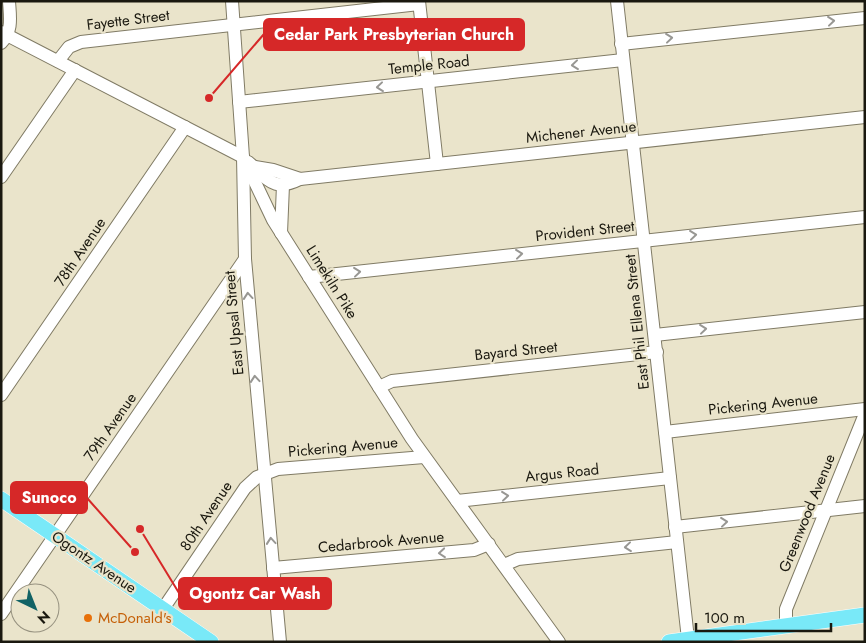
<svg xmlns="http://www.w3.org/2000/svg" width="866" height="643" font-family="Jost,sans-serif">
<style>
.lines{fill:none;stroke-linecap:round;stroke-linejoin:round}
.minor-casing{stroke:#807b65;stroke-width:14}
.major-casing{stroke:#fff;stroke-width:16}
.minor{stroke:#fff;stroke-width:12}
.major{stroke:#79e9f8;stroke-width:15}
.oneway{stroke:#989793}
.food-dot{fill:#e8710a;stroke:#eae4cb;stroke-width:2}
.labels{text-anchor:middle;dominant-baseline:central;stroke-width:4.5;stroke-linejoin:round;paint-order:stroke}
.street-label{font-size:15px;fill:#1a180f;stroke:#eae4cb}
.food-label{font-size:15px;fill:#c56008;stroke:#eae4cb;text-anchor:start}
.leader{fill:none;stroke:#d62828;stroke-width:2}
.callout-dot{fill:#d62828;stroke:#eae4cb;stroke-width:2}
.callout{fill:#d62828;stroke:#d62828;stroke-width:2}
.callout-label{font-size:16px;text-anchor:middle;font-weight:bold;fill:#fff}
</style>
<rect width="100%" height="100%" fill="#eae4cb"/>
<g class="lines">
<g class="minor-casing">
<g id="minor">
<path d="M232 1 243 157 245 259 280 642"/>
<path d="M419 1 437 164"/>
<path d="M617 1 688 639"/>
<path d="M1 32 243 157 273 220 412 439 559 642"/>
<path d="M1 43C13 31 10 17 9 1"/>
<path d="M621 44 865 18"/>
<path d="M58 61 69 47 81 42 419 4"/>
<path d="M239 102 623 60"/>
<path d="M248 162C268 178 272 193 300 179L865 117"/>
<path d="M255 167 273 170 300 179"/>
<path d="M1 177 75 70"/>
<path d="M281 233 283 185"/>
<path d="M309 277 865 217"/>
<path d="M655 335 865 312"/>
<path d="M379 387 392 381 657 352"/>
<path d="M1 395 185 127"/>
<path d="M665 432 865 409"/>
<path d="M457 501 670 478"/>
<path d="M675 527 865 506"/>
<path d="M504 565 518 559 677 542"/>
<path d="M273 568 474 550 489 544"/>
<path d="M163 609 245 488 257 477 278 469 424 457"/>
<path d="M1 614 245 259"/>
<path d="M786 626V609L865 414"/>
</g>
</g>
<g class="major-casing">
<g id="major">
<path d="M1 499 211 642"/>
<path d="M669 642 865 615"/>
</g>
</g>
<use href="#minor" class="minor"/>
<use href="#major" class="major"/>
</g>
<defs><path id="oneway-chevron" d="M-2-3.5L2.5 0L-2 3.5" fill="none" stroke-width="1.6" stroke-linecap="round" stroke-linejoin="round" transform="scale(1.25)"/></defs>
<g class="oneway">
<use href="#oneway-chevron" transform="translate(831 21) rotate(-6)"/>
<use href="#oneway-chevron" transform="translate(669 38) rotate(-6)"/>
<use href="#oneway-chevron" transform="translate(575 65) rotate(174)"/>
<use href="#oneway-chevron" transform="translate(380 87) rotate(174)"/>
<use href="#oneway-chevron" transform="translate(693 235) rotate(-6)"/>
<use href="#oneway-chevron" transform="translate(519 254) rotate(-6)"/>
<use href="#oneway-chevron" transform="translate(357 272) rotate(-6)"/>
<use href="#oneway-chevron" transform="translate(248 296) rotate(-95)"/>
<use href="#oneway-chevron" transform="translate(703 329) rotate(-6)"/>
<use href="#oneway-chevron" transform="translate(255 379) rotate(-95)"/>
<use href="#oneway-chevron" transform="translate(505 496) rotate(-6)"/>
<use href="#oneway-chevron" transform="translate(724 522) rotate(-6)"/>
<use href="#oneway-chevron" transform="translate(271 541) rotate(-95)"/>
<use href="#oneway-chevron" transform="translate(628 547) rotate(174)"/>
<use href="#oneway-chevron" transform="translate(442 553) rotate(175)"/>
</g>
<circle class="food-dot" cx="88" cy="618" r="5"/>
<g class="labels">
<g class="street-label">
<text transform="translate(128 20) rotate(-7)">Fayette Street</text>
<text transform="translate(429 65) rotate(-6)">Temple Road</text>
<text transform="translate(581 132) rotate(-6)">Michener Avenue</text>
<text transform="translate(585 231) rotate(-6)">Provident Street</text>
<text transform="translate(80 252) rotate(-56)">78th Avenue</text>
<text transform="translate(332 282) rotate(58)">Limekiln Pike</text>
<text transform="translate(637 322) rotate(-96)">East Phil Ellena Street</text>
<text transform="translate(234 323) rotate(-95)">East Upsal Street</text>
<text transform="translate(516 351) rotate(-6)">Bayard Street</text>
<text transform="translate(763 404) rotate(-6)">Pickering Avenue</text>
<text transform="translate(110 427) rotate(-55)">79th Avenue</text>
<text transform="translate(343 447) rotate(-5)">Pickering Avenue</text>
<text transform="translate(562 473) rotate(-6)">Argus Road</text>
<text transform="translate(807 513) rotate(-68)">Greenwood Avenue</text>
<text transform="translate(206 516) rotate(-56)">80th Avenue</text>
<text transform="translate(381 542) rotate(-5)">Cedarbrook Avenue</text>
<text transform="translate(94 562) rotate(34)">Ogontz Avenue</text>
</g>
<g class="food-label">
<text x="98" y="618">McDonald's</text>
</g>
</g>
<path class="leader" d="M209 98L264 34M135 552L87 498M140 529L179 593"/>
<g class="callout-dot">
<circle cx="209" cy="98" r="5"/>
<circle cx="135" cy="552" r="5"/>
<circle cx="140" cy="529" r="5"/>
</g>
<g class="callout">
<rect x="264" y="19" width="260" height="31" rx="5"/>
<rect x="11" y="482" width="76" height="31" rx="5"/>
<rect x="179" y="578" width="152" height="31" rx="5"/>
</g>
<g class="callout-label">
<text x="394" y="40">Cedar Park Presbyterian Church</text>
<text x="49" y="503">Sunoco</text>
<text x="255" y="599">Ogontz Car Wash</text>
</g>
<rect width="866" height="643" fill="none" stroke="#1a180f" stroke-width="5"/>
<g transform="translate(35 608) rotate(137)"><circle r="24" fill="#eae4cb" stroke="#979280"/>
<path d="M0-4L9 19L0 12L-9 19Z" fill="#116265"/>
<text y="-8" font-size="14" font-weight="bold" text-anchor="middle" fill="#1a180f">N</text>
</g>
<path d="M696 623v8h135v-8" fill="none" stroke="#1a180f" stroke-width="2.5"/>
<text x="704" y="623" font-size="15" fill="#1a180f" stroke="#eae4cb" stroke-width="4" paint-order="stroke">100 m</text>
</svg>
